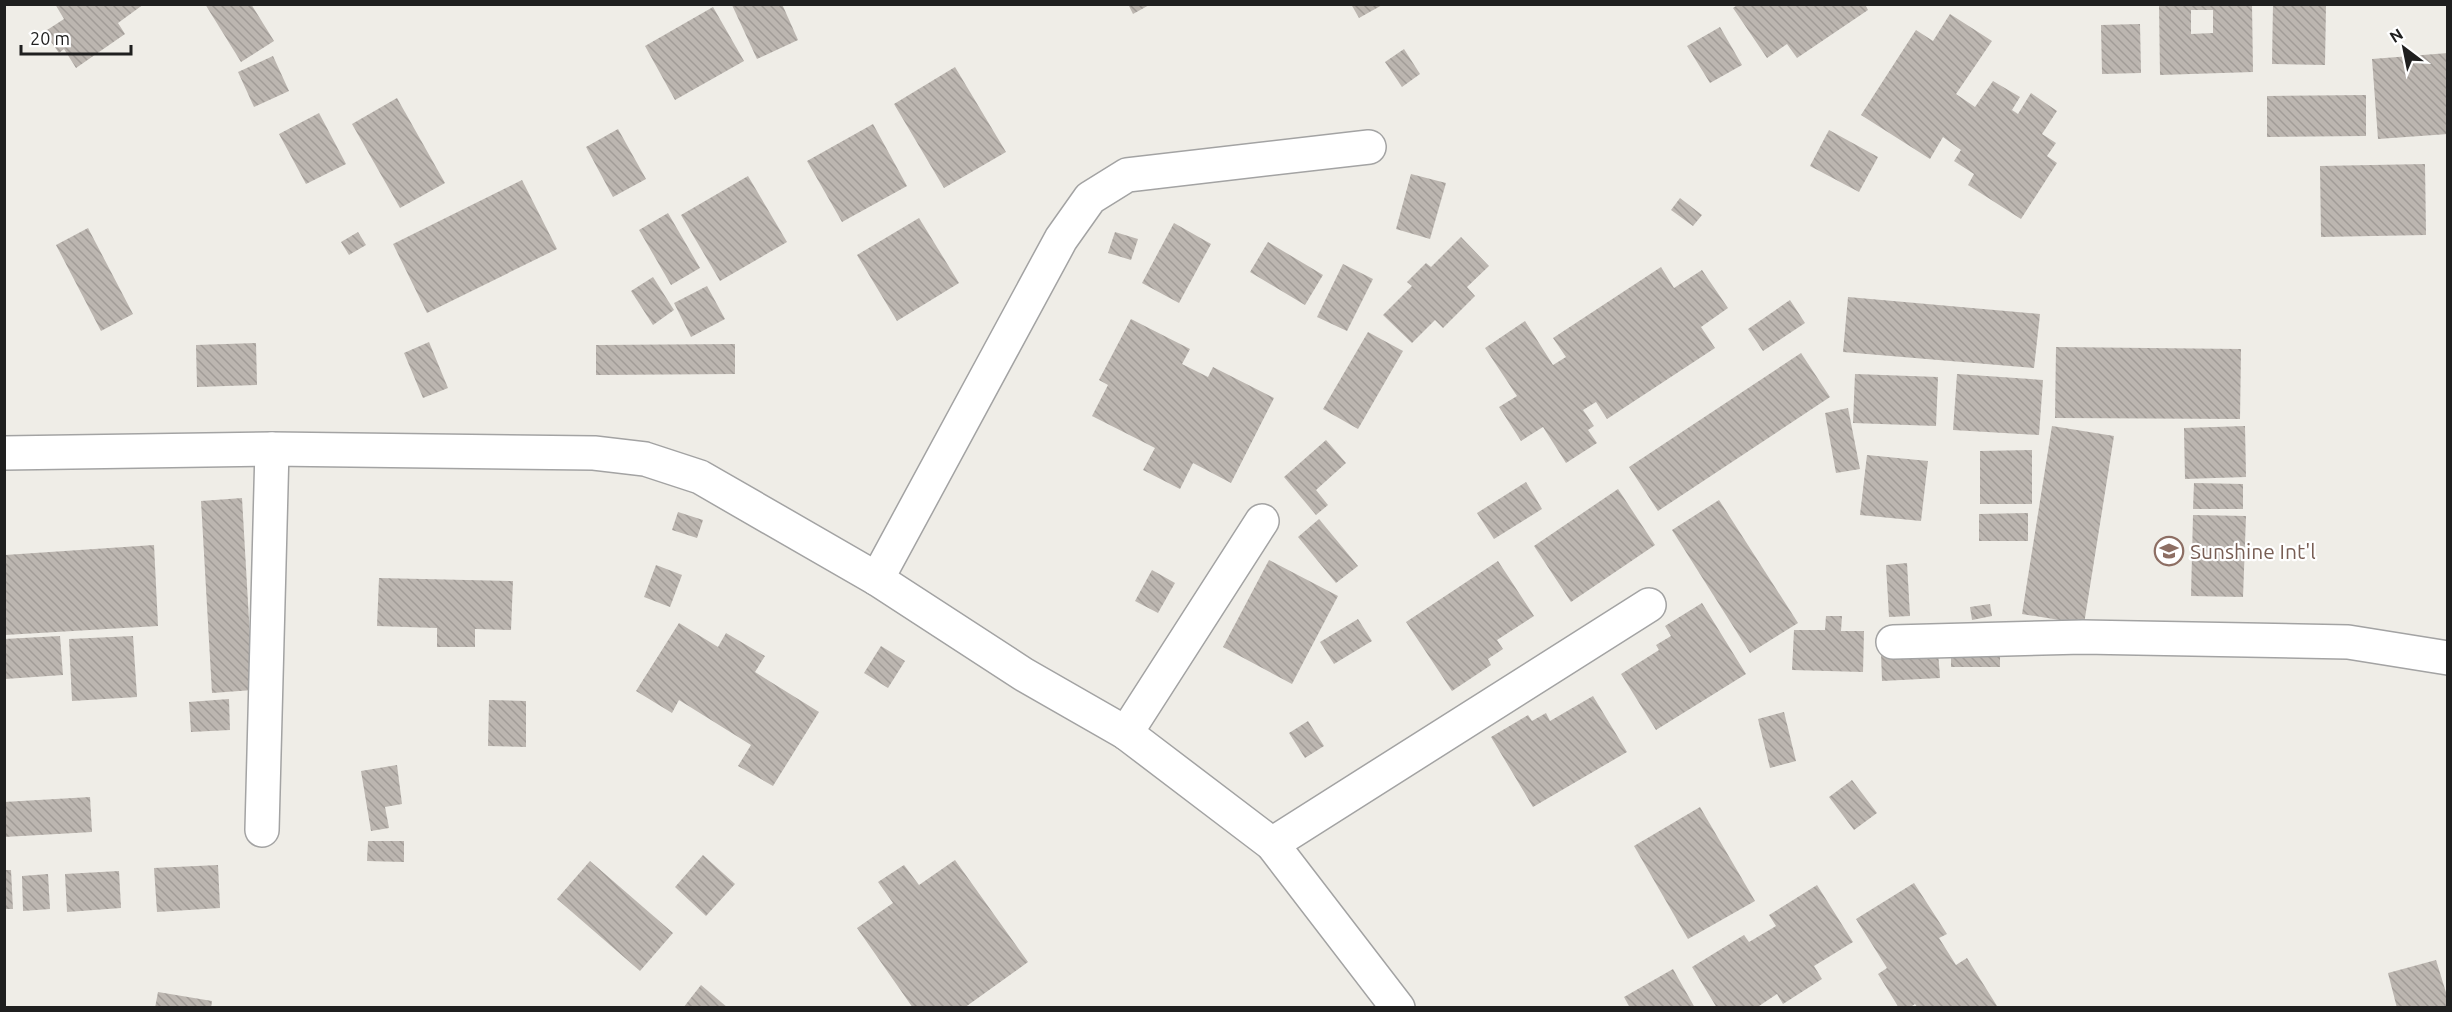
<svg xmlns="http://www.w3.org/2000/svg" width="2452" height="1012" font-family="Ubuntu,sans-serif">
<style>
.building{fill:url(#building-back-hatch);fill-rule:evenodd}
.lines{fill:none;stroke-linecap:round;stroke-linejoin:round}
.minor-casing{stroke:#a3a3a3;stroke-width:36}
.minor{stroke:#fff;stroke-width:33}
.labels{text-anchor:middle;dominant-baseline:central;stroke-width:4.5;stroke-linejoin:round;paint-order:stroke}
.education-label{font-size:21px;fill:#785e54;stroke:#fff;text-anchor:start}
</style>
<defs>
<pattern id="building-back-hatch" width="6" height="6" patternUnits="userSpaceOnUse" patternTransform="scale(1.5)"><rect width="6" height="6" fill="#bcb6b0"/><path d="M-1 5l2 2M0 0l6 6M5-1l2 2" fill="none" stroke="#a19c97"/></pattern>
</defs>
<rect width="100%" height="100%" fill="#efede7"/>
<g class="building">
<path d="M55 4H144L118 23 125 34 76 68 64 49 59 53 44 32 64 19Z"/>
<path d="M205 4H251L274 41 241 62Z"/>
<path d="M734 4H782L798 40 757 59 732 5Z"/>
<path d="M1128 4H1151L1133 14Z"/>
<path d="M1351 4H1384L1359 18Z"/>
<path d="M1739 4H1865L1868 10 1797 58 1787 44 1767 58 1733 8Z"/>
<path d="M2159 4H2252L2253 72 2160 75ZM2191 10H2213V33L2191 34Z"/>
<path d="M2273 4H2326L2325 65 2272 64Z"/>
<path d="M713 7 744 61 675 100 645 46Z"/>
<path d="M1950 14 1992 41 1956 94 1975 107 1993 81 2020 97 2012 110 2018 114 2031 93 2057 111 2042 134 2056 143 2047 156 2057 163 2021 219 1968 185 1974 174 1954 161 1961 150 1943 137 1930 159 1861 115 1916 30 1933 41Z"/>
<path d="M2140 24 2141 73 2102 74 2101 25Z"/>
<path d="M1720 27 1742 65 1710 83 1687 46Z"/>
<path d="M1404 49 1420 74 1402 87 1385 62Z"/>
<path d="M2448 53V134L2378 139 2372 59Z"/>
<path d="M273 56 289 91 254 107 238 72Z"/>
<path d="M955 67 1006 152 944 188 894 104Z"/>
<path d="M2366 95V136L2267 137V96Z"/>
<path d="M397 98 445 183 400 208 352 124Z"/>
<path d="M319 113 346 164 306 184 279 134Z"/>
<path d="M873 124 907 186 842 222 807 161Z"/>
<path d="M618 129 646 179 613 197 586 147Z"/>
<path d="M1829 130 1878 157 1859 192 1810 166Z"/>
<path d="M2425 164 2426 235 2321 237 2320 166Z"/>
<path d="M1411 174 1446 183 1430 239 1396 229Z"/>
<path d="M748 176 787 242 720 281 681 215Z"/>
<path d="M522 180 557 249 427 313 393 244Z"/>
<path d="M1680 198 1702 215 1693 226 1671 210Z"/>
<path d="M668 213 700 268 671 285 639 230Z"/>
<path d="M919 218 959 283 897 321 857 255Z"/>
<path d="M1174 223 1211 244 1179 303 1142 283Z"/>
<path d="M88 228 133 314 101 331 56 245Z"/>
<path d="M358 232 366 245 349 255 341 242Z"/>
<path d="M1115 232 1138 239 1131 260 1108 253Z"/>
<path d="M1461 237 1489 266 1467 287 1475 296 1443 328 1435 320 1412 343 1383 315 1412 286 1407 282 1426 263 1431 267Z"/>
<path d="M1268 242 1323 275 1305 305 1250 272Z"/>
<path d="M1343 264 1373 279 1347 331 1317 317Z"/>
<path d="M1661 267 1674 288 1702 270 1728 308 1701 327 1715 348 1607 419 1596 402 1583 410 1594 426 1588 430 1597 443 1566 463 1543 427 1521 441 1499 407 1517 396 1485 348 1525 321 1553 365 1566 357 1553 338Z"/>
<path d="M653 277 674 310 653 325 631 291Z"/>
<path d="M707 286 725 319 691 337 674 303Z"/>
<path d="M1848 297 2040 314 2034 368 1843 352Z"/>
<path d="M1790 300 1805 323 1763 351 1748 329Z"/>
<path d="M1131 319 1190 349 1182 364 1208 377 1213 367 1274 398 1231 483 1193 463 1180 489 1143 470 1155 448 1092 416 1108 385 1099 380Z"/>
<path d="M1368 332 1403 351 1358 429 1323 409Z"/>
<path d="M429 342 448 388 423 398 404 353Z"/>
<path d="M256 343 257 385 197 387 196 345Z"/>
<path d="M735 344V374L596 375V345Z"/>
<path d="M2056 347 2241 349 2240 419 2055 418Z"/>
<path d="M1801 353 1830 397 1658 511 1629 467Z"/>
<path d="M1855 374 1938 377 1936 426 1853 423Z"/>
<path d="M1957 374 2043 380 2039 435 1953 430Z"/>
<path d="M1848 408 1860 469 1836 473 1825 413Z"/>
<path d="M2052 426 2114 436 2084 624 2022 614Z"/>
<path d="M2245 426 2246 477 2185 479 2184 428Z"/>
<path d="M1326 440 1346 463 1316 490 1328 505 1316 515 1284 477Z"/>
<path d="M2032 450V504H1980V451Z"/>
<path d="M1867 455 1928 461 1921 521 1860 515Z"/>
<path d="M1526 482 1542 509 1494 539 1477 513Z"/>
<path d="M2194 483 2243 484V509H2193Z"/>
<path d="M1618 489 1655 545 1571 602 1534 546Z"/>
<path d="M242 498 253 690 212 693 201 501Z"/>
<path d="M1719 500 1798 623 1750 653 1672 530Z"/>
<path d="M678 512 703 520 697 538 672 530Z"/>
<path d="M2028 513V541H1979V514Z"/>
<path d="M2193 515 2246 516 2243 597 2191 596Z"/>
<path d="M1319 519 1358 566 1336 583 1298 537Z"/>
<path d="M154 545 158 626 5 635V555Z"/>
<path d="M1269 560 1338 596 1292 684 1223 647Z"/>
<path d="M1498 561 1534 616 1497 640 1503 649 1488 659 1491 665 1452 691 1406 622Z"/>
<path d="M1907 563 1910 616 1889 617 1886 565Z"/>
<path d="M656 565 682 575 670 607 644 597Z"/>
<path d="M1152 570 1175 583 1158 613 1135 601Z"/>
<path d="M379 578 513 581 511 630 475 629V647H437V628L377 626Z"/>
<path d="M1702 603 1746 674 1656 730 1621 674 1659 650 1656 645 1671 636 1665 626Z"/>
<path d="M1990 604 1992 616 1972 620 1970 607Z"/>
<path d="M1826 616H1842L1841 631H1864L1863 672 1792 670 1794 630H1825Z"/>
<path d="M1358 619 1372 641 1334 664 1320 642Z"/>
<path d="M679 623 718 647 726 633 765 656 755 672 819 712 773 786 738 766 751 745 679 700 672 713 636 691Z"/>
<path d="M60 636 63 675 5 679 4 639Z"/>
<path d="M133 636 137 697 72 701 69 639Z"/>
<path d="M881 646 905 661 888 688 864 673Z"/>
<rect x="1951" y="648" width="49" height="19"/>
<path d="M1938 651 1940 678 1882 681 1881 653Z"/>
<path d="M1593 696 1627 752 1533 807 1491 737 1528 715 1532 721 1546 713 1550 721Z"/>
<path d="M229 699 230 730 191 732 189 702Z"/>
<path d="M489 700 526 701V747L488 746Z"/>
<path d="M1784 712 1796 761 1770 768 1758 719Z"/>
<path d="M1308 721 1324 746 1305 758 1289 733Z"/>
<path d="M397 765 402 804 385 807 389 828 371 831 361 771Z"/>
<path d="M1852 780 1877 813 1854 830 1829 797Z"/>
<path d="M90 797 92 832 4 837V802Z"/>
<path d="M1700 807 1755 901 1688 939 1634 846Z"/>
<path d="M368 841H404V862L367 861Z"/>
<path d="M703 855 735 884 706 916 675 887Z"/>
<path d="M955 860 1028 962 964 1008H913L857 928 893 903 878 882 904 865 919 885Z"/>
<path d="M590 861 673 933 640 971 557 899Z"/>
<path d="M218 865 220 908 157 912 154 868Z"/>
<path d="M4 870H11L13 909H4Z"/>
<path d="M119 871 121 908 67 912 65 874Z"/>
<path d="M48 874 50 909 23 911 22 876Z"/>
<path d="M1914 883 1947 934 1939 938 1956 965 1967 958 1997 1006 1918 1008 1915 1004 1909 1008H1899L1878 974 1887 968 1856 919Z"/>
<path d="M1817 885 1853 942 1814 966 1822 979 1783 1004 1777 994 1756 1008H1717L1692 967 1744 935 1749 942 1776 926 1769 915Z"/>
<path d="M2436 960 2448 999V1008H2397L2388 973Z"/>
<path d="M1673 969 1695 1008H1630L1624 997Z"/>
<path d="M701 985 728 1008H683Z"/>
<path d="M158 992 212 1001 211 1008H155Z"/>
</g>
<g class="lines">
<g class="minor-casing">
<g id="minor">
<path d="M4 453 272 449 594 453 645 459 700 477 877 579 1023 674 1126 733 1272 844 1398 1008"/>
<path d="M877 579 1061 239 1090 198 1127 175 1369 147"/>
<path d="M1893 642 2083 637 2348 642 2448 658"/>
<path d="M1126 733 1262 521"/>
<path d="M262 830 272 449"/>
<path d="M1272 844 1649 605"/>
</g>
</g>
<use href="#minor" class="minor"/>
</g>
<defs>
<g id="school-ring" transform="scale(1.5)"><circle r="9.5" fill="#fff" stroke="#8d6e63" stroke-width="1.5"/><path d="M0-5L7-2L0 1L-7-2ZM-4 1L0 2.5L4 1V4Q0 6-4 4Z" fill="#8d6e63"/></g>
</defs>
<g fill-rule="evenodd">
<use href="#school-ring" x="2169" y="551"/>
</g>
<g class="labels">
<g class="education-label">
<text x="2190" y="551">Sunshine Int'l</text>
</g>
</g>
<rect width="2452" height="1012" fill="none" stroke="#1f1f1f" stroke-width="12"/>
<g transform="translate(2404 48) rotate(328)" stroke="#ffffff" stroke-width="4.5" paint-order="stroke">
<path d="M0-4.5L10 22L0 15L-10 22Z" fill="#1f1f1f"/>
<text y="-9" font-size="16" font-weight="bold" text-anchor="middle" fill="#1f1f1f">N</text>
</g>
<path d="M21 45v9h110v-9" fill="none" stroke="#1f1f1f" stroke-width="3"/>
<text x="30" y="45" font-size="18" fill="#1f1f1f" stroke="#ffffff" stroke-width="4.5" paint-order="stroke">20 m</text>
</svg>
